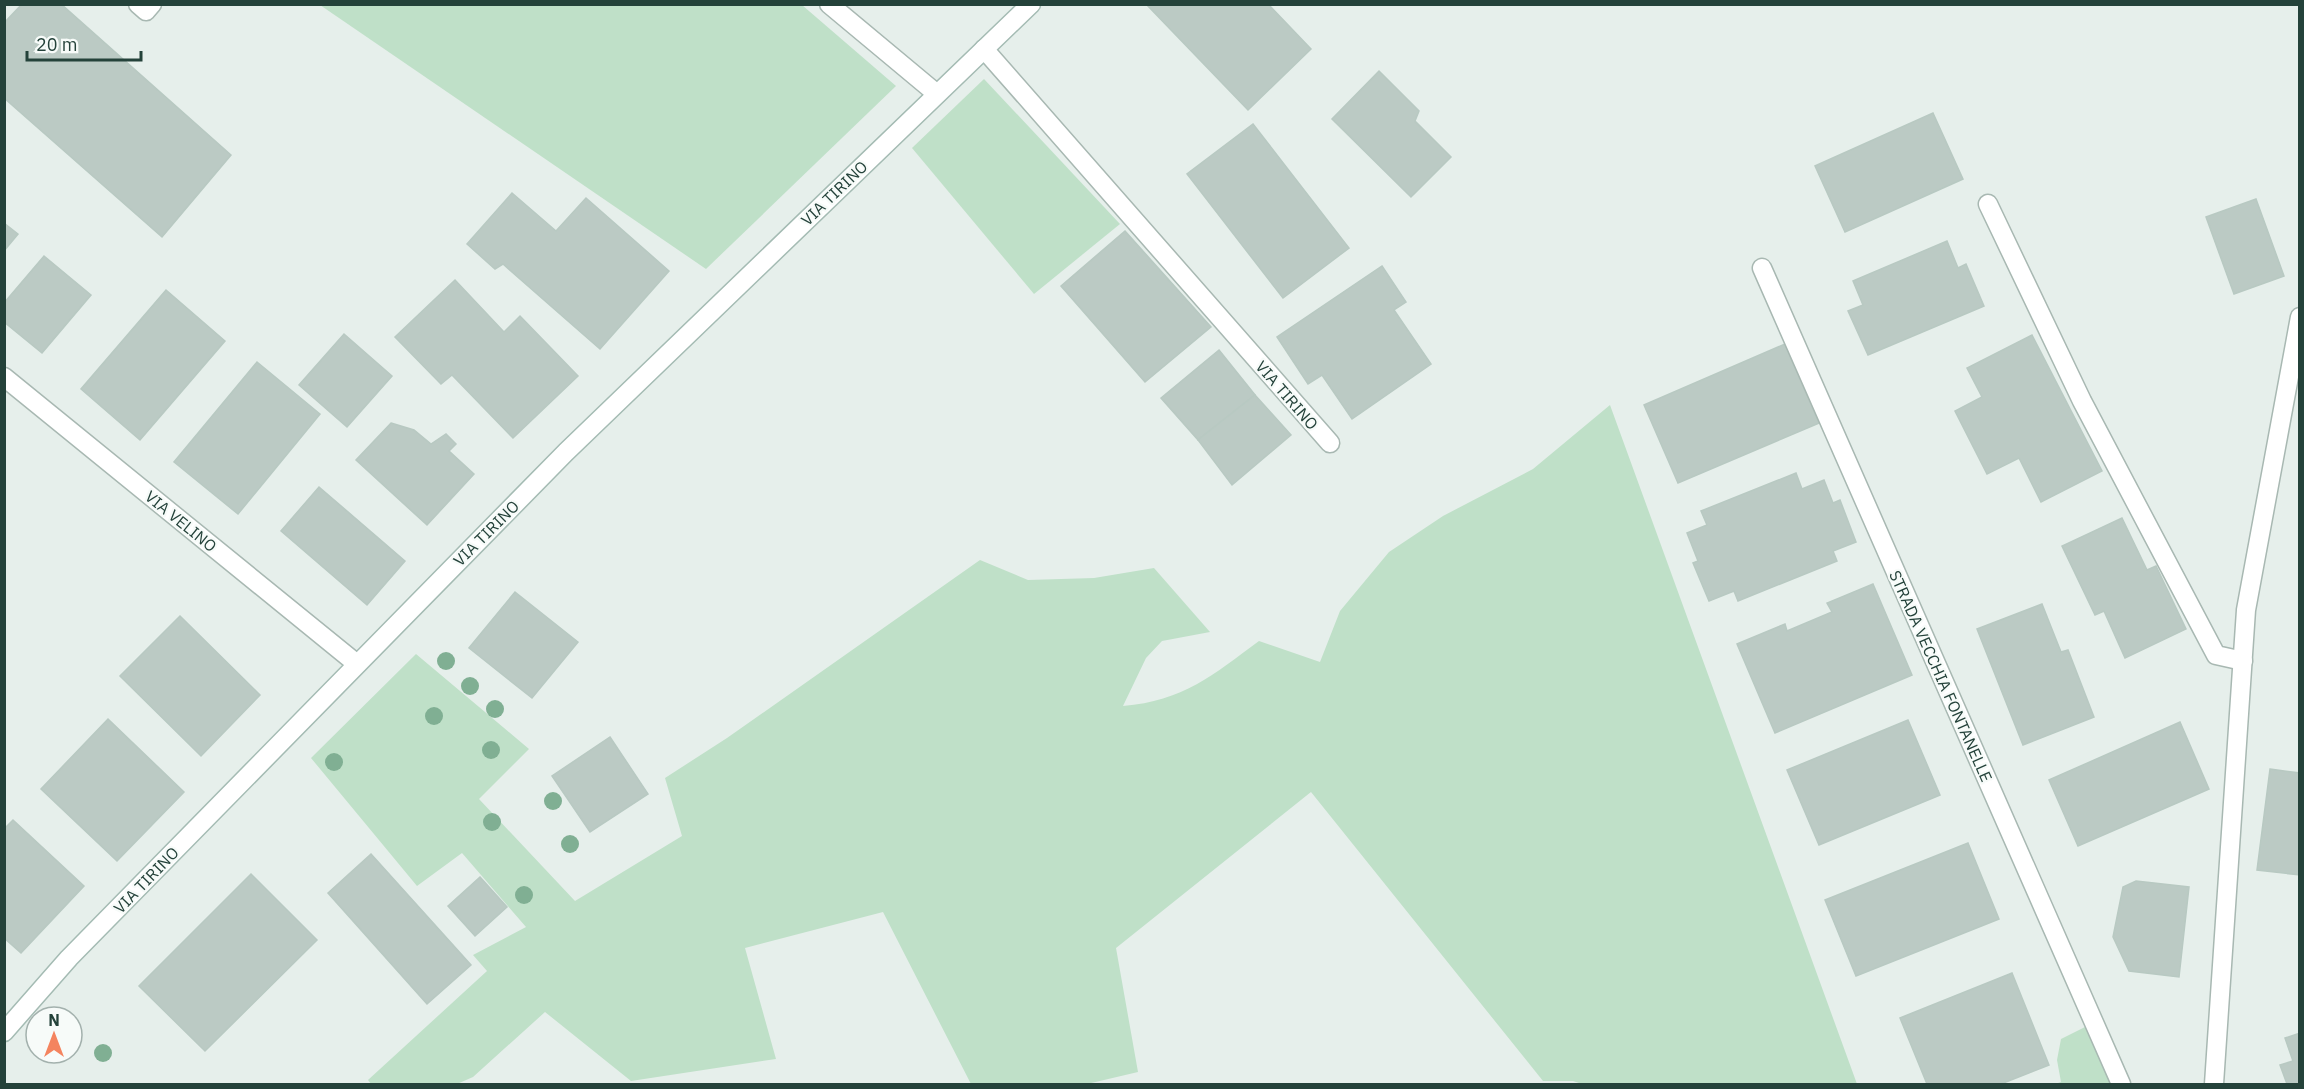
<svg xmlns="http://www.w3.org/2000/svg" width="2304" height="1089" font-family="'IBM Plex Sans',sans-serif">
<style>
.green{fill:#bfe0c8}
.building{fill:#bbcac4;stroke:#b8c9c2;stroke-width:1.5}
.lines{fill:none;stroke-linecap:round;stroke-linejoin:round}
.lane-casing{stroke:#a8b8b2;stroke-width:21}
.street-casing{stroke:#a8b8b2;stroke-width:21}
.secondary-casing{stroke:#a4bbb3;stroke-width:21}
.lane{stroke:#fff;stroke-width:18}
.street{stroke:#fff;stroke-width:18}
.secondary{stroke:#fff;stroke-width:18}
.tree{fill:#80af93}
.labels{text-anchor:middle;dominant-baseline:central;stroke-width:4.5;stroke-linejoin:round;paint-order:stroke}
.street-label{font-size:16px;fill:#24423a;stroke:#f7fbf9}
</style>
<rect width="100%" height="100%" fill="#e6efeb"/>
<g class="green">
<path d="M320 5H802L896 86 706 269Z"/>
<path d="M984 79 1120 224 1034 294 912 148Z"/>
<path d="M1610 405 1857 1084H1582L1573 1081H1543L1311 792 1116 948 1138 1072 1087 1084H971L883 912 745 948 776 1059 631 1081 545 1012 473 1077 457 1084H371L368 1080 487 971 473 955 526 927 462 853 417 886 311 758 416 654 529 749 479 799 575 901 682 836 665 778 727 738 980 560 1028 580 1094 578 1154 568 1210 632 1162 641 1146 658 1123 706C1183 701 1213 675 1259 641L1320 662 1340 611 1389 552 1443 516 1533 469Z"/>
<path d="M2087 1026 2114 1084H2055L2061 1082 2057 1060 2061 1039Z"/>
</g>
<g class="building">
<path d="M22 4H61L231 155 162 237 4 98V23Z"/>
<path d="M1146 4H1268L1311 49 1248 110Z"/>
<path d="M1379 71 1419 111 1415 121 1451 157 1411 197 1332 119Z"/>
<path d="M1933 113 1963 179 1845 232 1815 166Z"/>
<path d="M1253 124 1349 248 1283 298 1187 174Z"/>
<path d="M512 193 556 231 586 198 669 271 600 349 503 264 495 269 467 244Z"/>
<path d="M2256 199 2284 276 2234 294 2206 217Z"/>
<path d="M4 223 18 234 4 251Z"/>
<path d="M1125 231 1211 327 1145 382 1061 286Z"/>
<path d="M1947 241 1958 268 1966 264 1984 306 1868 355 1848 311 1863 305 1853 281Z"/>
<path d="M44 256 91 295 42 353 4 322V303Z"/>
<path d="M1382 266 1406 302 1394 310 1431 364 1352 419 1322 375 1308 384 1277 337Z"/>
<path d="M455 280 504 332 520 316 578 376 513 438 452 375 441 384 395 337Z"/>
<path d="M166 290 225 341 140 440 81 389Z"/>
<path d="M344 334 392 376 347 427 299 385Z"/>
<path d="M2032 335 2102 471 2041 502 2019 458 1987 474 1955 411 1982 397 1967 368Z"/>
<path d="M1785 344 1819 423 1678 483 1644 405Z"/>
<path d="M1219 350 1255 395 1198 440 1161 398Z"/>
<path d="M257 362 320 414 238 514 174 462Z"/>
<path d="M1255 395 1291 435 1232 485 1198 440Z"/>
<path d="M391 423 414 430 431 444 446 434 456 444 449 451 474 474 427 525 356 460Z"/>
<path d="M1796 473 1802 489 1824 480 1833 503 1840 500 1856 542 1833 551 1837 561 1738 601 1734 591 1709 601 1693 563 1698 561 1687 533 1707 525 1701 511Z"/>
<path d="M319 487 405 561 367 605 281 531Z"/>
<path d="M2122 518 2147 570 2156 566 2186 629 2125 658 2104 611 2095 615 2062 546Z"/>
<path d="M1873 584 1912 675 1775 733 1737 644 1785 624 1787 631 1832 612 1827 603Z"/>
<path d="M515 592 578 642 532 698 469 648Z"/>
<path d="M2042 604 2061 652 2068 650 2094 717 2023 745 1977 629Z"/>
<path d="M180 616 260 695 201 756 120 676Z"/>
<path d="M108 719 184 792 117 861 41 789Z"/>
<path d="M1908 720 1940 795 1819 845 1787 770Z"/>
<path d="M2180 722 2209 789 2078 846 2049 780Z"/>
<path d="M610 737 648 794 590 832 552 776Z"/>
<path d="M2270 769 2300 773V875L2257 870Z"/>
<path d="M13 820 84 886 21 953 4 938V829Z"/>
<path d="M1968 843 1999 919 1856 976 1825 900Z"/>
<path d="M371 854 471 965 427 1004 328 893Z"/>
<path d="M251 874 317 940 205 1051 139 986Z"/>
<path d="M480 877 507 907 475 936 448 906Z"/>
<path d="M2136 881 2189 887 2179 977 2129 971 2113 937 2123 887Z"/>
<path d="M2012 973 2049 1065 2001 1084H1927L1900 1018Z"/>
<path d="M2300 1033V1084H2287L2280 1065 2293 1061 2285 1038Z"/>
</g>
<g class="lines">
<g class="lane-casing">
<path id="lane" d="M1988 204 2082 401 2216 655 2243 661"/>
</g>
<g class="street-casing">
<g id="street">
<path d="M138 4 146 11 152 4"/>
<path d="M829 4 937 94"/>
<path d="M984 49 1330 443"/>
<path d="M1762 268 2121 1084"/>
<path d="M4 377 357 664"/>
<path d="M2214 1084 2246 610 2300 317"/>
</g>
</g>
<g class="secondary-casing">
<path id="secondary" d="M4 1032 69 958 566 452 1031 4"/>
</g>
<use href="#lane" class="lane"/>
<use href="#street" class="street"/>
<use href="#secondary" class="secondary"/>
</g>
<g class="tree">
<circle cx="446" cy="661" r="9"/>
<circle cx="470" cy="686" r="9"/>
<circle cx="495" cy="709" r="9"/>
<circle cx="434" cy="716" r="9"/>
<circle cx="491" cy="750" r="9"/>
<circle cx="334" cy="762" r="9"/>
<circle cx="553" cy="801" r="9"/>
<circle cx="492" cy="822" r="9"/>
<circle cx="570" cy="844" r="9"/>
<circle cx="524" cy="895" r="9"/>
<circle cx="103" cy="1053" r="9"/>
</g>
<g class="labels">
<g class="street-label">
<text transform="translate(834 193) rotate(-44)">VIA TIRINO</text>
<text transform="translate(1287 395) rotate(49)">VIA TIRINO</text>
<text transform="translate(181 521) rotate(39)">VIA VELINO</text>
<text transform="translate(486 533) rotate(-45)">VIA TIRINO</text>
<text transform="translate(1941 676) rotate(66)">STRADA VECCHIA FONTANELLE</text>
<text transform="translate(146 880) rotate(-46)">VIA TIRINO</text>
</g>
</g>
<rect width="2304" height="1089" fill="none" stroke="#24423a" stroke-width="12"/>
<g transform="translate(54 1035)"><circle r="28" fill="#f7fbf9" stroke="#a3b1ad" stroke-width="1.5"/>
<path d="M0-4.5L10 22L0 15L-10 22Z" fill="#f4845f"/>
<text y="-9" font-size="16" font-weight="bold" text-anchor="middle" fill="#24423a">N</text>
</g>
<path d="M27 51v9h114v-9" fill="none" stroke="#24423a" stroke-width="3"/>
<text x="36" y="51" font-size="18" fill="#24423a" stroke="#f7fbf9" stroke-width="4.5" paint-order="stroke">20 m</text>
</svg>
